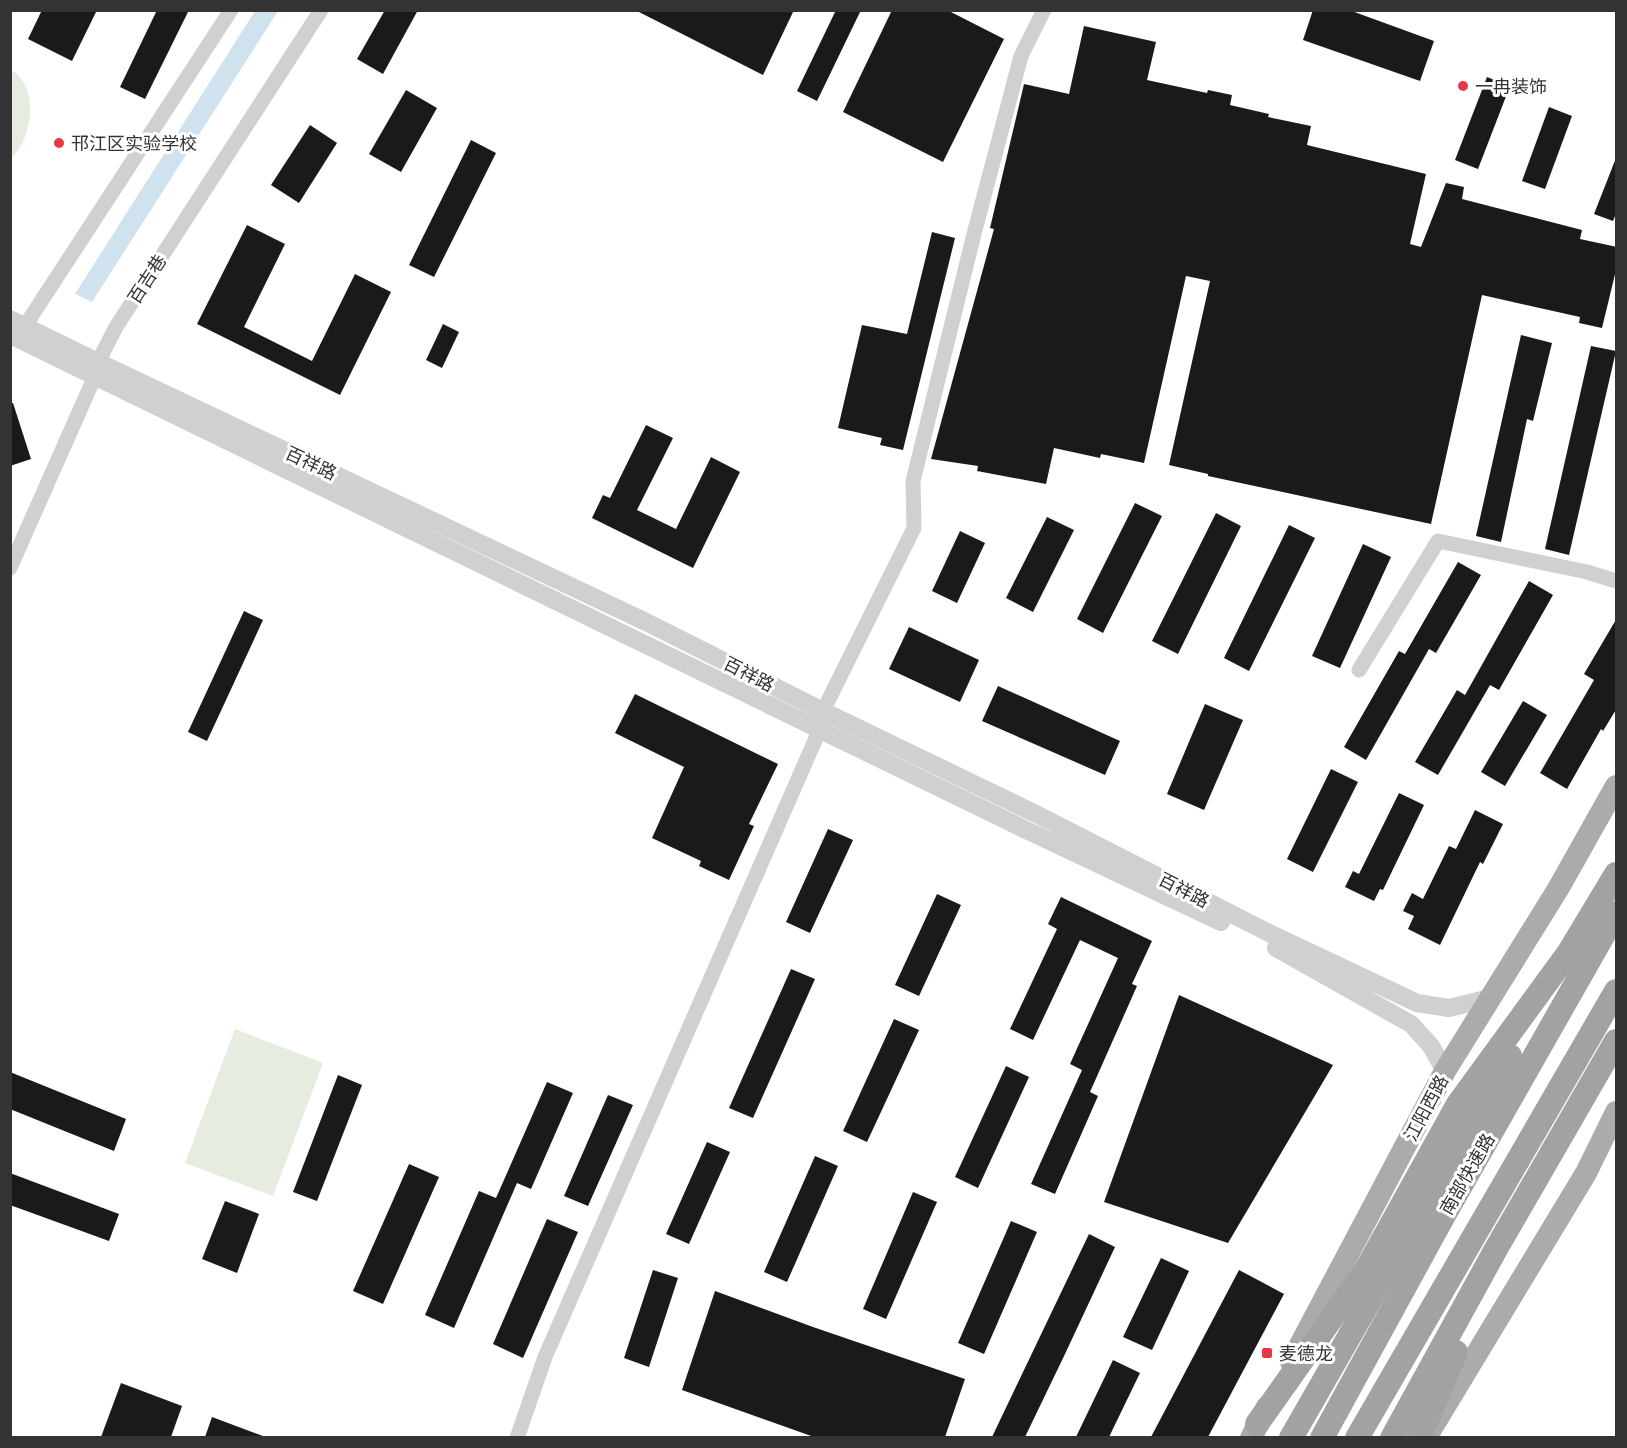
<svg xmlns="http://www.w3.org/2000/svg" width="1627" height="1448" font-family="'Titillium Web','Noto Sans SC',sans-serif">
<style>
.pitch{fill:#e6ecdf}
.water{fill:#cfe2ee}
.building{fill:#1a1a1a}
.lines{fill:none;stroke-linecap:round;stroke-linejoin:round}
.minor{stroke:#d0d0d0;stroke-width:15}
.tertiary{stroke:#d0d0d0;stroke-width:18}
.primary{stroke:#ababab;stroke-width:22}
.trunk{stroke:#a2a2a2;stroke-width:24}
.poi-dot{fill:#e63946;stroke:#fff;stroke-width:2}
.labels{text-anchor:middle;dominant-baseline:central;stroke-width:6;stroke-linejoin:round;paint-order:stroke}
.poi-label{font-size:18px;fill:#333;stroke:#fff;text-anchor:start}
.street-label{font-size:18px;fill:#333;stroke:#fff}
</style>
<rect width="100%" height="100%" fill="#fff"/>
<g class="pitch">
<path d="M11 70C40 87 33 138 11 158Z"/>
<path d="M235 1029 323 1063 273 1196 185 1163Z"/>
</g>
<path class="water" d="M255 11H278L92 302 75 294Z"/>
<g class="building">
<path d="M42 10H97L72 61 28 39Z"/>
<path d="M157 10H189L145 99 120 87Z"/>
<path d="M385 10H418L383 74 357 59Z"/>
<path d="M635 10H794L763 75Z"/>
<path d="M836 10H861L817 101 797 91Z"/>
<path d="M892 10H947L1004 39 943 162 843 112Z"/>
<path d="M1313 10H1349L1434 41 1420 81 1303 40Z"/>
<path d="M1084 26 1156 42 1147 80 1207 93 1208 90 1232 95 1230 105 1269 114 1268 117 1311 126 1307 145 1426 174 1410 244 1421 247 1446 183 1464 187 1462 199 1582 230 1580 239 1617 247V266L1602 328 1579 323 1580 317 1482 295 1431 524 1208 476V474L1169 465 1210 281 1186 276 1144 463 1101 454 1100 458 1054 448 1046 484 977 471 978 466 931 459 994 229 990 228 1024 84 1069 94Z"/>
<path d="M1487 77 1510 86 1478 169 1455 160Z"/>
<path d="M406 90 437 108 401 172 369 154Z"/>
<path d="M1549 107 1572 116 1545 189 1522 181Z"/>
<path d="M310 125 337 143 299 203 271 185Z"/>
<path d="M471 140 496 153 434 277 409 265Z"/>
<path d="M1616 158 1617 211 1613 221 1594 214Z"/>
<path d="M247 225 285 244 244 327 312 361 355 274 391 292 340 395 197 324Z"/>
<path d="M932 232 955 238 903 450 880 445 882 438 838 428 862 325 907 334Z"/>
<path d="M443 324 459 332 442 368 426 360Z"/>
<path d="M1521 335 1552 343 1533 421 1527 419 1501 542 1476 536Z"/>
<path d="M1591 346 1616 351 1569 555 1545 549Z"/>
<path d="M10 403H13L31 459 10 466Z"/>
<path d="M646 425 673 438 637 510 676 529 711 457 740 472 693 568 592 518 603 495 610 498Z"/>
<path d="M1135 503 1162 516 1103 633 1077 619Z"/>
<path d="M1216 513 1241 526 1178 654 1152 641Z"/>
<path d="M1047 517 1074 530 1033 612 1006 598Z"/>
<path d="M1289 525 1315 538 1249 671 1224 658Z"/>
<path d="M960 531 985 543 957 603 932 591Z"/>
<path d="M1363 544 1391 557 1340 668 1312 656Z"/>
<path d="M1458 562 1481 575 1436 653 1429 649 1366 760 1344 747 1399 651 1405 654Z"/>
<path d="M1529 581 1553 595 1499 690 1490 685 1438 775 1415 762 1457 690 1465 695Z"/>
<path d="M244 611 263 620 207 741 188 732Z"/>
<path d="M1617 618V708L1603 731 1601 729 1567 789 1540 773 1594 680 1584 674Z"/>
<path d="M909 627 979 660 960 702 889 669Z"/>
<path d="M998 686 1120 741 1105 775 982 721Z"/>
<path d="M635 694 778 764 749 824 754 826 729 880 699 866 701 861 652 838 684 767 615 733Z"/>
<path d="M1523 701 1547 715 1505 786 1481 772Z"/>
<path d="M1205 704 1243 720 1204 810 1167 794Z"/>
<path d="M1331 769 1358 782 1313 872 1287 859Z"/>
<path d="M1399 793 1424 805 1383 890 1380 889 1374 901 1345 887 1353 871 1359 874Z"/>
<path d="M1475 810 1503 824 1483 864 1480 862 1440 945 1408 929 1414 916 1403 911 1412 893 1423 899 1449 846 1456 849Z"/>
<path d="M828 829 853 840 810 933 786 922Z"/>
<path d="M937 894 961 905 919 996 895 985Z"/>
<path d="M1061 897 1152 941 1132 984 1137 986 1090 1092 1098 1096 1055 1194 1031 1184 1082 1070 1070 1064 1118 958 1080 940 1033 1040 1010 1029 1057 929 1048 924Z"/>
<path d="M791 969 815 979 753 1118 729 1108Z"/>
<path d="M1179 995 1333 1065 1228 1243 1104 1202Z"/>
<path d="M894 1019 919 1030 867 1142 843 1131Z"/>
<path d="M1006 1066 1029 1077 978 1188 955 1177Z"/>
<path d="M10 1072 126 1119 114 1151 10 1109Z"/>
<path d="M338 1075 362 1085 317 1201 293 1192Z"/>
<path d="M547 1082 573 1093 531 1189 517 1183 454 1328 425 1315 479 1191 496 1198Z"/>
<path d="M608 1095 633 1105 588 1206 564 1196Z"/>
<path d="M707 1142 730 1152 689 1244 666 1234Z"/>
<path d="M815 1156 838 1166 787 1282 764 1272Z"/>
<path d="M409 1164 439 1177 383 1304 353 1291Z"/>
<path d="M10 1173 119 1214 109 1241 10 1205Z"/>
<path d="M913 1192 937 1202 886 1319 863 1309Z"/>
<path d="M225 1201 259 1214 237 1273 202 1259Z"/>
<path d="M547 1219 578 1232 523 1358 493 1344Z"/>
<path d="M1011 1221 1037 1232 984 1354 958 1343Z"/>
<path d="M1089 1234 1115 1247 1065 1354 1025 1437H992Z"/>
<path d="M1161 1258 1189 1271 1152 1350 1123 1337Z"/>
<path d="M653 1270 678 1278 649 1367 624 1358Z"/>
<path d="M1239 1270 1284 1294 1208 1437H1151Z"/>
<path d="M715 1291 813 1327 965 1379 945 1437H814L682 1390Z"/>
<path d="M1113 1360 1140 1373 1109 1437H1076Z"/>
<path d="M121 1383 182 1406 171 1437H101Z"/>
<path d="M212 1417 263 1436V1437H205Z"/>
</g>
<g class="lines">
<g class="minor">
<path d="M25 326 231 10"/>
<path d="M10 568 95 376 98 362 116 327 321 10"/>
<path d="M1359 670 1438 541 1587 572 1616 581"/>
<path d="M517 1438 545 1357 820 729 823 711 914 528 913 481 974 234 1021 56 1044 10"/>
</g>
<g class="tertiary">
<path d="M10 319 98 362 646 622 823 711 1038 815 1265 931 1417 1003 1449 1008 1490 998"/>
<path d="M10 335 1026 830 1221 922"/>
<path d="M1276 948 1411 1024 1431 1046 1445 1071"/>
</g>
<g class="primary">
<path d="M1291 1362 1445 1071 1558 889 1616 786"/>
<path d="M1430 1431 1586 1173 1616 1112"/>
<path d="M1251 1438 1267 1407"/>
</g>
<g class="trunk">
<path d="M1257 1424 1367 1268 1458 1104 1569 952 1616 874"/>
<path d="M1291 1438 1510 1056"/>
<path d="M1322 1438 1443 1217 1616 913"/>
<path d="M1357 1438 1616 991"/>
<path d="M1392 1438 1496 1249 1616 1041"/>
<path d="M1419 1438 1456 1352"/>
</g>
</g>
<g class="poi-dot">
<circle cx="1463" cy="86" r="6"/>
<circle cx="59" cy="143" r="6"/>
<rect x="1261" y="1347" width="12" height="12" rx="3"/>
</g>
<g class="labels">
<g class="poi-label">
<text x="1475" y="86">一冉装饰</text>
<text x="71" y="143">邗江区实验学校</text>
<text x="1279" y="1353">麦德龙</text>
</g>
<g class="street-label">
<text transform="translate(147 279) rotate(-57)">百吉巷</text>
<text transform="translate(311 463) rotate(25)">百祥路</text>
<text transform="translate(749 674) rotate(27)">百祥路</text>
<text transform="translate(1184 890) rotate(27)">百祥路</text>
<text transform="translate(1426 1108) rotate(-62)">江阳西路</text>
<text transform="translate(1467 1174) rotate(-60)">南部快速路</text>
</g>
</g>
<rect width="1627" height="1448" fill="none" stroke="#333333" stroke-width="24"/>
</svg>
